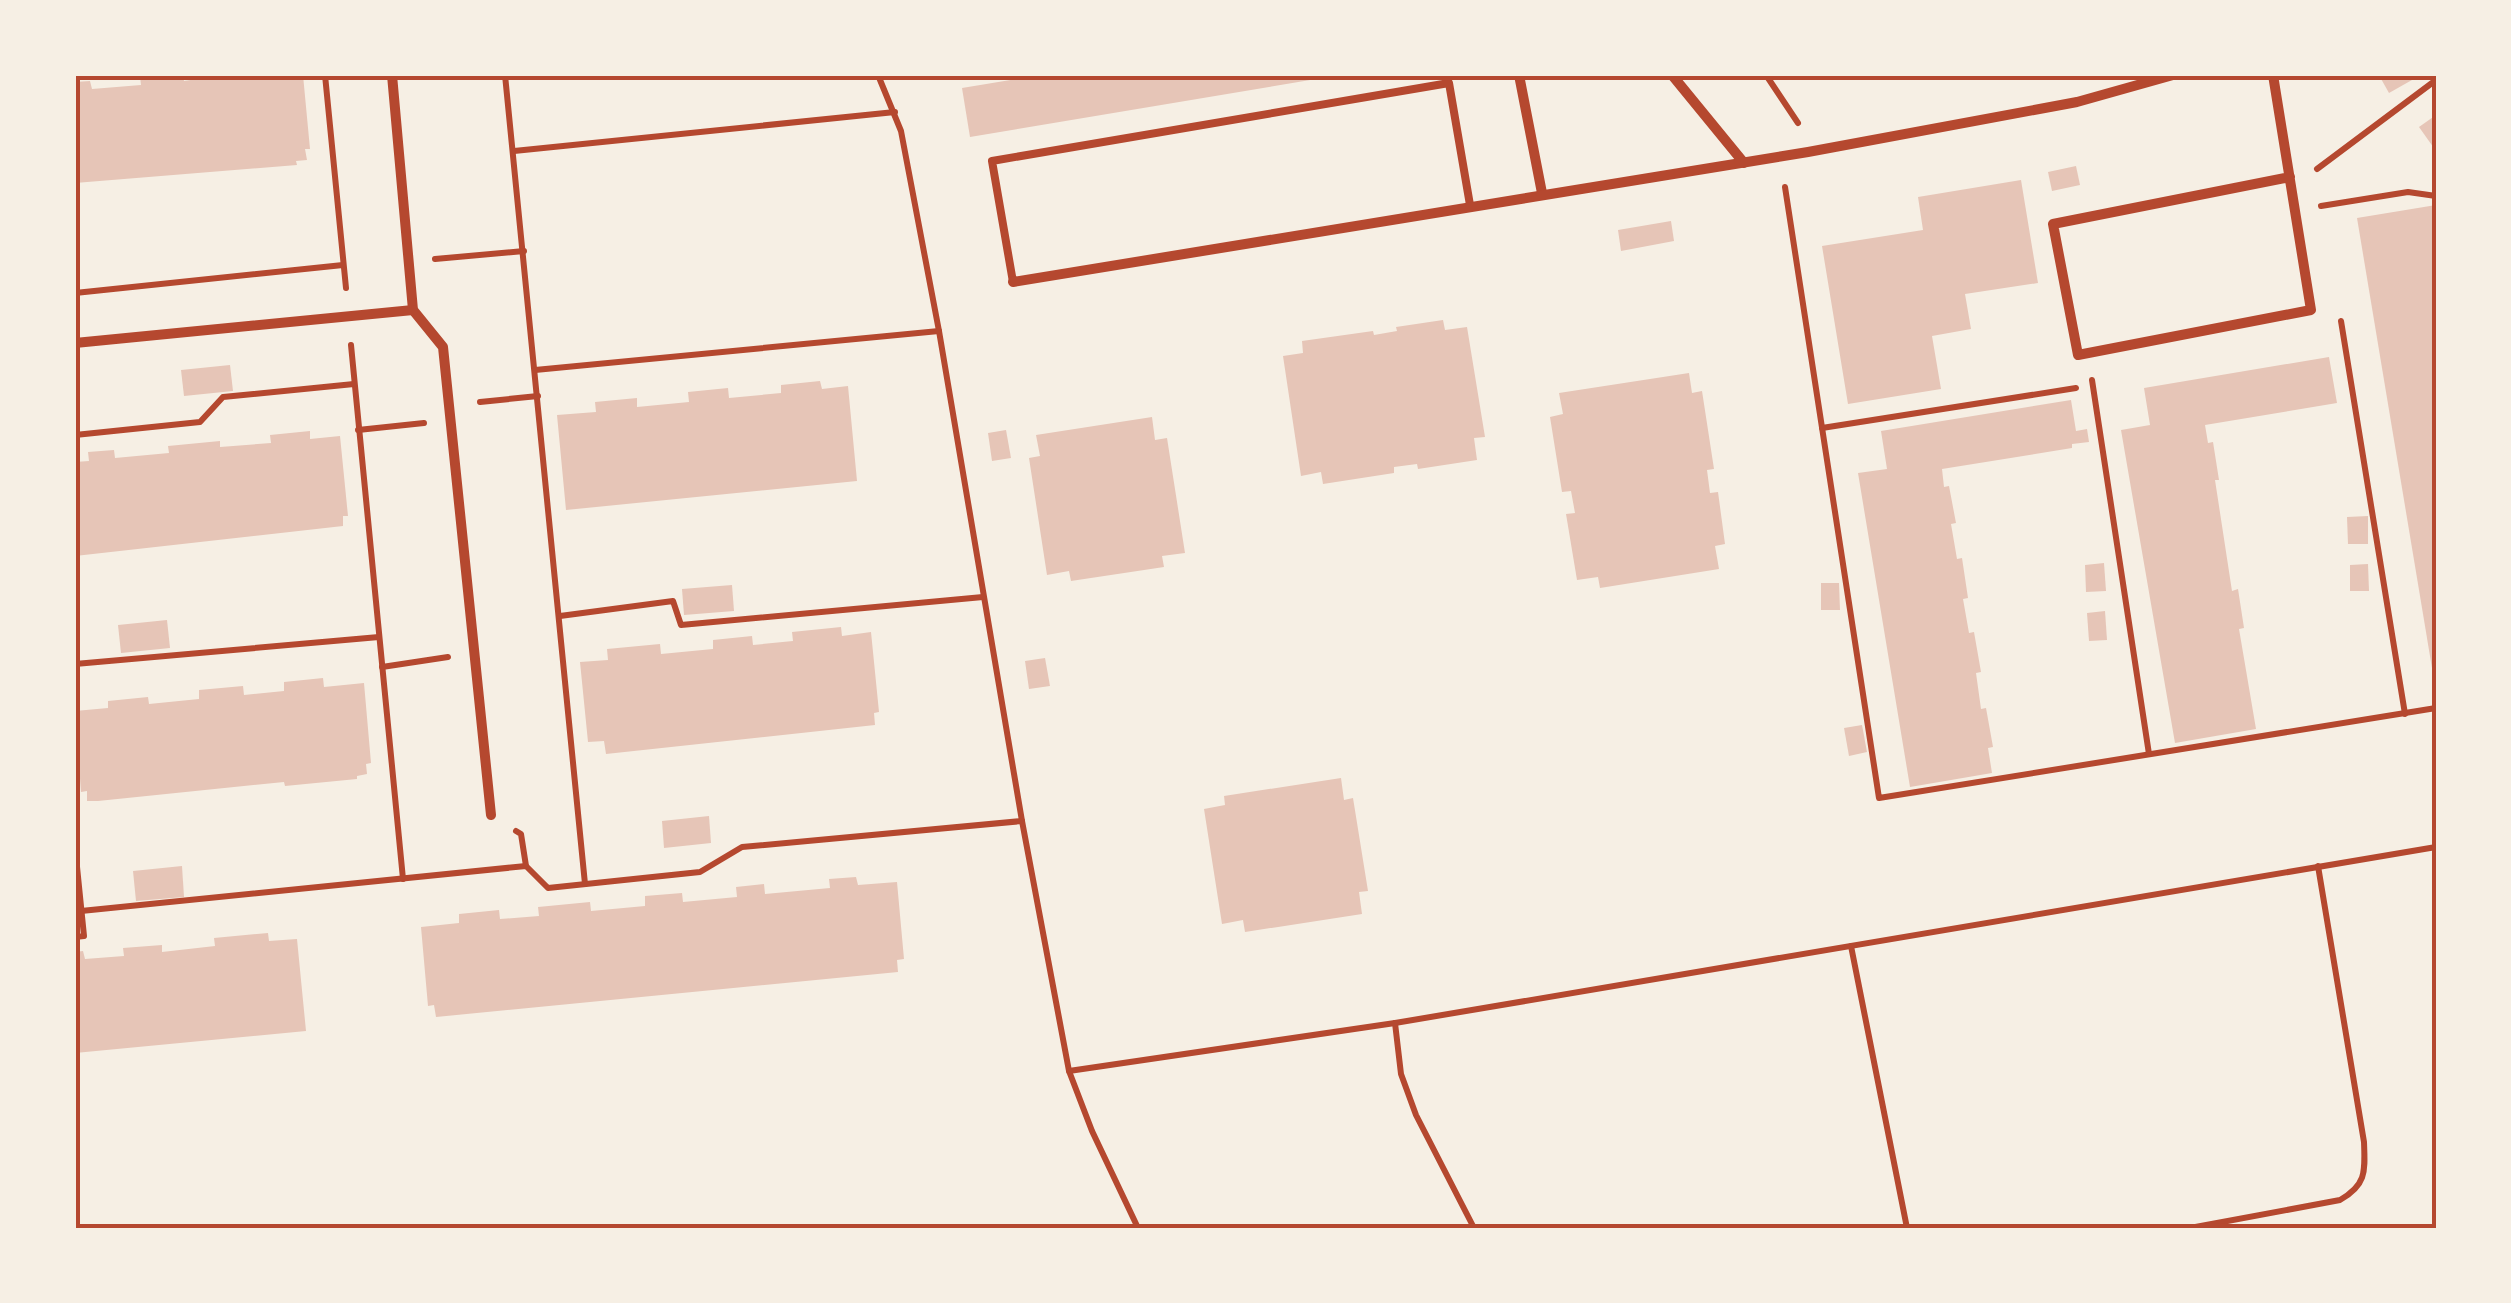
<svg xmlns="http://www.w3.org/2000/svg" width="2511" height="1303" font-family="'IBM Plex Sans',sans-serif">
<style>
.building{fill:#e6c5b7}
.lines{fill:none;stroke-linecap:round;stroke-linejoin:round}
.path{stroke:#b5482f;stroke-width:6}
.service{stroke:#b5482f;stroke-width:8}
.minor{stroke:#b5482f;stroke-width:10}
.neatline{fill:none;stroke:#b5482f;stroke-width:4}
</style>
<rect width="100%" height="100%" fill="#f6efe4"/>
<g class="building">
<path d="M151 75H183L184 81 223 75H303L310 149H305L307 160 296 161 297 165 75 183V82L90 81 92 89 141 85 140 76Z"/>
<path d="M1040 75H1328V77L970 137 962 88Z"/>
<path d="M2383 75H2409L2412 80 2389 93 2380 77Z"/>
<path d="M2436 115V151L2419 127Z"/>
<path d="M2076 166 2080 185 2052 191 2048 172Z"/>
<path d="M2021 180 2038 283 1965 294 1971 329 1932 336 1941 389 1848 404 1822 246 1923 230 1918 197Z"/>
<path d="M2436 205V679L2434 680 2357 218Z"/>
<path d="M1671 221 1674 241 1621 251 1618 230Z"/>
<path d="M1443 320 1445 330 1467 327 1485 437 1474 438 1477 460 1418 469 1417 464 1394 467V473L1323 484 1321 472 1301 476 1283 356 1303 353 1302 341 1373 331 1374 335 1397 331 1396 327Z"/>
<path d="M2329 357 2337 403 2205 425 2208 443 2213 442 2219 480H2215L2232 591 2238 589 2244 628 2239 629 2256 729 2175 743 2121 430 2150 425 2144 388Z"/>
<path d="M230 365 233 391 184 396 181 370Z"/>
<path d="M1689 373 1692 393 1702 391 1714 469 1707 470 1710 493 1718 492 1725 544 1715 546 1719 569 1600 588 1598 577 1577 580 1566 514 1575 513 1571 491 1562 492 1550 417 1563 414 1559 393Z"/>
<path d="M820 381 822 389 848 386 857 481 566 510 557 415 596 412 595 402 637 398V407L689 402 688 392 728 388 729 398 781 393V385Z"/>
<path d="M2071 400 2076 431 2087 429 2089 442 2072 444V448L1942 469 1944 487 1949 486 1956 523 1951 524 1957 559 1962 558 1968 598 1963 599 1969 633 1974 632 1981 672 1976 673 1981 709 1986 708 1993 747 1988 748 1992 773 1910 787 1858 473 1887 469 1881 431Z"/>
<path d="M1152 417 1155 440 1167 438 1185 553 1162 556 1164 567 1071 581 1069 571 1047 575 1029 458 1040 456 1036 435Z"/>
<path d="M1006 430 1011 458 992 461 988 433Z"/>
<path d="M310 431V439L340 436 348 516H343V526L75 556V462L89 461 88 452 114 450 115 458 169 453 168 446 220 441V447L271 443 270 435Z"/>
<path d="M2368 516V544H2348L2347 517Z"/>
<path d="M2104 563 2106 591 2086 592 2085 565Z"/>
<path d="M2368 564 2369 591H2350V565Z"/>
<path d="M1821 583H1839L1840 610H1821Z"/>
<path d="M732 585 734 611 684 615 682 589Z"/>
<path d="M2105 611 2107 640 2089 641 2087 613Z"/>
<path d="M167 620 170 648 121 653 118 625Z"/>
<path d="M841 627 842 636 871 632 879 712 874 713 875 725 606 754 604 741 588 742 580 662 608 660 607 649 660 644 661 654 713 649V640L752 636 753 645 793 641 792 632Z"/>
<path d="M1045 658 1050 686 1029 689 1025 661Z"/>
<path d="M323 678 324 687 364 683 371 763 366 764 367 774 357 776V779L285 786 284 782 98 801H87V791L81 792 75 711 108 708V701L148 697 149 704 199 699V690L243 686 244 695 284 691V682Z"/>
<path d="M1862 725 1867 752 1849 756 1844 728Z"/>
<path d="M1341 778 1344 800 1353 798 1368 891 1359 892 1362 914 1245 932 1243 920 1222 924 1204 809 1225 805 1224 796Z"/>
<path d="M709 816 711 843 664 848 662 821Z"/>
<path d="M182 866 184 897 136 901 133 871Z"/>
<path d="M856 877 858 885 897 882 904 959 897 960 898 972 436 1017 434 1005 428 1006 421 927 459 923V914L499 910 500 919 539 916 538 907 590 902 591 911 645 906V896L682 893 683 902 737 897 736 887 764 884 765 894 830 888 829 879Z"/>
<path d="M268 933 269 941 297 939 306 1031 75 1053V952L83 951 85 959 124 956 123 948 162 945V952L215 946 214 938Z"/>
</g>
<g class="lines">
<g class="path">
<path d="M325 75 346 288"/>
<path d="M505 75 585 884"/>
<path d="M878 75 901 131 939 331 1022 821 1069 1071 1092 1131 1138 1228"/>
<path d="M1766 75 1798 123"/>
<path d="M514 151 895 112"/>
<path d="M2317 169 2436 80"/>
<path d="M1785 187 1879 798 2436 708"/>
<path d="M2321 206 2408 192 2436 196"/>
<path d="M435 259 524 251"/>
<path d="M75 293 343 265"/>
<path d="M2341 321 2405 714"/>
<path d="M351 345 403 879"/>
<path d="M535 370 939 331"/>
<path d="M2092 380 2149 754"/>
<path d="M480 402 538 396"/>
<path d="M1822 428 2076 388"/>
<path d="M358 430 424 423"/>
<path d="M75 435 200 422 223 397 354 384"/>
<path d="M560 616 673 601 681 625 983 597"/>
<path d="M75 664 379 637"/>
<path d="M382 667 448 657"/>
<path d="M516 831 521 834 526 866"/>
<path d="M75 847 84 936 75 937"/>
<path d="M81 911 526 866 548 888 700 872 742 847 1022 821"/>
<path d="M1851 946 1907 1228"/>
<path d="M1395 1023 1401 1074 1416 1115 1474 1228"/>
<path d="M1069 1071 1395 1023 2436 847"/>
<path d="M2190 1228 2340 1200C2367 1185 2365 1171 2364 1142L2318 866"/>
</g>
<path class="service" d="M1013 282 992 161 1449 83 1470 205"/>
<g class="minor">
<path d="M392 75 413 310 443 347 491 815"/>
<path d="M1519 75 1542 193"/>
<path d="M1672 75 1744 163"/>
<path d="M2273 75 2311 310 2078 355 2053 224 2290 177"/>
<path d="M1013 282 1808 152 2077 102 2173 75"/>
<path d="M75 343 413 310"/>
</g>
</g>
<rect width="2511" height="1303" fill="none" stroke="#f6efe4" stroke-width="155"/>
<rect x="78" y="78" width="2356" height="1148" class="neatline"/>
</svg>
